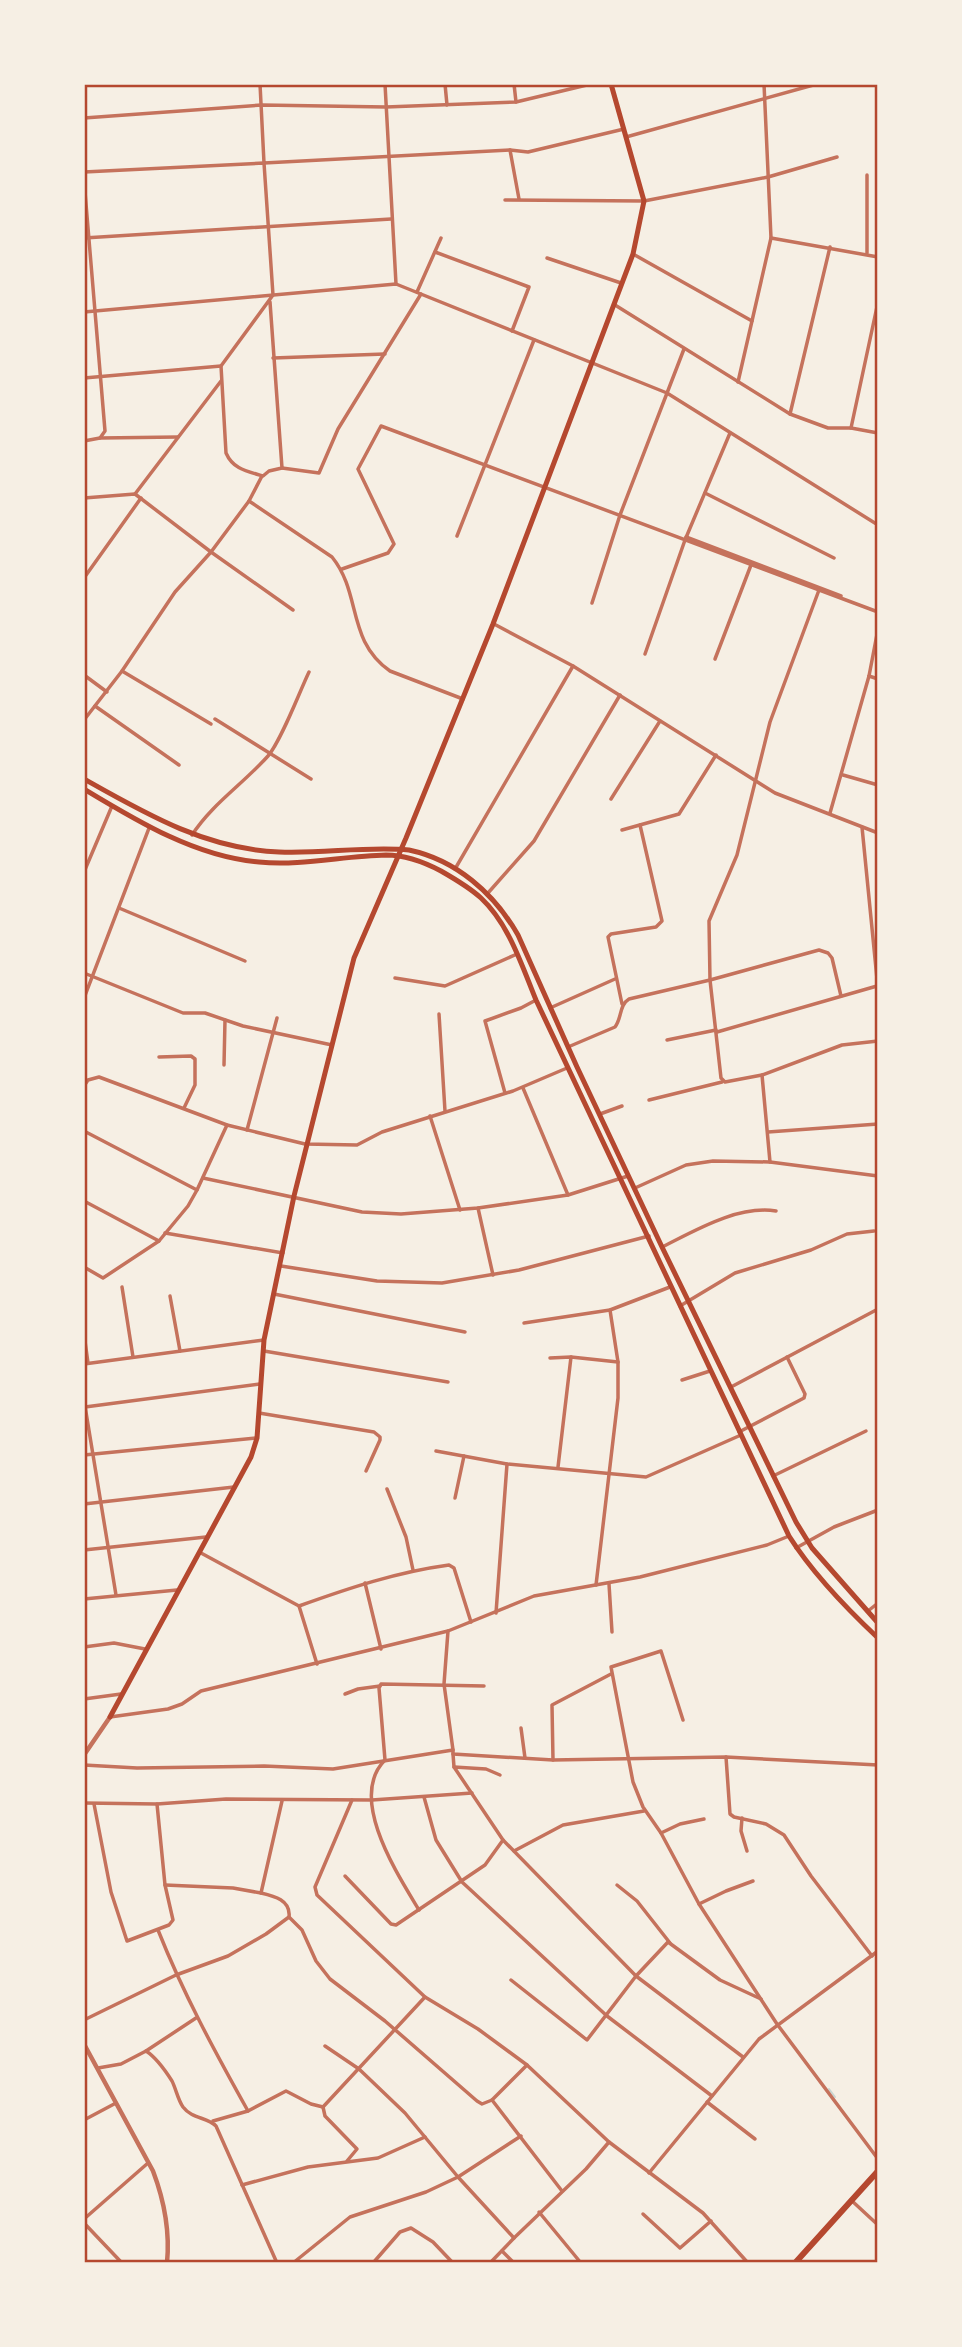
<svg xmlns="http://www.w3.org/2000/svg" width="962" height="2347" font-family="'PT Sans Narrow',sans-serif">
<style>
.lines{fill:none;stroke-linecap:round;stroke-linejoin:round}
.stream{stroke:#c9d6d2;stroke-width:2}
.minor{stroke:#c5725c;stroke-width:3.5}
.tertiary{stroke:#c5725c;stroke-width:4.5}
.secondary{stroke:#b5482f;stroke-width:5}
.primary{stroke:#b5482f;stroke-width:6}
.neatline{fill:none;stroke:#b5482f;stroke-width:2.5}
</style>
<rect width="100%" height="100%" fill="#f6efe4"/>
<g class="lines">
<path class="stream" d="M829 2089 835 2097"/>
<g class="minor">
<path d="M260 84 264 163 510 150 528 152 624 129"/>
<path d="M385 84 396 284"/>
<path d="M445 84 447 105"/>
<path d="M514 84 516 102"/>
<path d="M84 118 262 105 386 107 516 102 591 84"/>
<path d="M626 137 817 84"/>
<path d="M510 150 519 199"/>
<path d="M84 172 264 163 273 295 221 366 226 453C233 469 246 471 263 476L269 471 282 468 270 302"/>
<path d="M84 180 105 431 100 438"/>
<path d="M505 200 644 201 768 177 837 157"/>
<path d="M84 238 391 219"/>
<path d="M771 238 878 257"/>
<path d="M435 252 529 287 512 331"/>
<path d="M867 253V175"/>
<path d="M633 254 752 321"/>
<path d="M547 258 621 283"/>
<path d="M417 292 441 238"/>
<path d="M615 305 790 414 828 428H851L878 433"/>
<path d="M84 312 396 284 667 393 878 525"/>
<path d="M273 358 385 354"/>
<path d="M84 378 221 366"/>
<path d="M738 382 771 238 764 84"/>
<path d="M790 414 830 247"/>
<path d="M851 428 878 302"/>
<path d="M84 441 100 438 178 437"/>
<path d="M282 468 319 473 338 429 421 294"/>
<path d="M705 493 834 558"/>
<path d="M135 494 221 381"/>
<path d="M84 498 135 494 211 552 293 610"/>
<path d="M249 501 332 557C362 594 346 640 390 671L463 699"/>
<path d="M457 536 534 340"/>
<path d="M686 537 841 596"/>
<path d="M342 569 388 553 394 544 358 469 381 426 878 612"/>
<path d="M84 578 141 498"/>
<path d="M819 590 770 722 737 855 709 921 710 980 721 1078 725 1082 762 1075 842 1045 878 1041"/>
<path d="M592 603 620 515 684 349"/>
<path d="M494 624 573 666 775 793 878 833"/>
<path d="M645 654 685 540 730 433"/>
<path d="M715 659 751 565"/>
<path d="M122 671 211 724"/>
<path d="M84 675 107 692"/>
<path d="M869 676 878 679"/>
<path d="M95 706 179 765"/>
<path d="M215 719 311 779"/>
<path d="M84 720 122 671 175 592 211 552 249 501 262 476"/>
<path d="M843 775 878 785"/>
<path d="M611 799 660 721"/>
<path d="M830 813 869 676 878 629"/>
<path d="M862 827 878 989"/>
<path d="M622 830 679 814 716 755"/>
<path d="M192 835C212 804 243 784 268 756 281 741 299 693 309 672"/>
<path d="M455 869 573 666"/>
<path d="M84 872 112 806"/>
<path d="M488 893 534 841 620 695"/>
<path d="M119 908 245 961"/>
<path d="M84 973 183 1013H205L243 1026 332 1045"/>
<path d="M395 978 445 986 517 954"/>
<path d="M84 998 149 828"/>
<path d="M622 1004 608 937 611 934 656 927 662 921 640 825"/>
<path d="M550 1008 615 979"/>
<path d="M439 1014 445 1111"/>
<path d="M717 1032 877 986"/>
<path d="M667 1040 716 1030"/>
<path d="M568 1047 615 1027C622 1018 619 1005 629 999L710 980 819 950 828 953 832 958 841 996"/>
<path d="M159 1057 191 1056 195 1059V1085L184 1108"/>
<path d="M224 1065 225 1020"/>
<path d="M762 1075 770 1162"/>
<path d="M84 1086 88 1080 99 1077 227 1125 305 1144 357 1145 382 1132 513 1091 567 1068"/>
<path d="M523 1088 568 1195"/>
<path d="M505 1093 485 1021 521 1008 536 1000"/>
<path d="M649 1100 722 1082"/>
<path d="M600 1114 622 1106"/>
<path d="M430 1116 460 1210"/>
<path d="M247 1130 277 1018"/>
<path d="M84 1131 197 1190"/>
<path d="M768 1132 878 1124"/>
<path d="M203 1178 362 1212 401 1214 478 1208 568 1195 628 1176"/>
<path d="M635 1188 686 1165 713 1161 770 1162 878 1176"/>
<path d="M84 1201 159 1241"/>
<path d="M478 1208 493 1275"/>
<path d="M165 1233 283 1253"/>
<path d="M662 1247C696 1230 738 1205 776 1211"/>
<path d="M281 1266 377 1281 442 1283 519 1270 649 1236"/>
<path d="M84 1267 103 1278 159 1241 188 1206 197 1190 227 1125"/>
<path d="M122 1287 133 1357"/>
<path d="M274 1294 465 1332"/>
<path d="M170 1296 180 1351"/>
<path d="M680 1306 735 1273 811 1250 847 1234 874 1231"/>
<path d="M524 1323 610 1310 670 1287"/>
<path d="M84 1334 88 1363"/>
<path d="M264 1351 448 1382"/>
<path d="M550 1358 571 1357 618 1362"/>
<path d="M84 1364 264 1340"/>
<path d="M682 1380 710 1371"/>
<path d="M731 1387 878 1309"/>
<path d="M84 1400 116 1595"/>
<path d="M85 1407 260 1384"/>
<path d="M259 1413 374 1432 380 1437V1440L366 1471"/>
<path d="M739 1432 804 1398 805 1394 787 1357"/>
<path d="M436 1451 507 1464 646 1477 741 1435"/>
<path d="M84 1455 256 1438"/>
<path d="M558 1467 571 1357"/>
<path d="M773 1476 866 1431"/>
<path d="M387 1489 406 1537 413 1570"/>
<path d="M455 1498 464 1456"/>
<path d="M84 1504 234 1487"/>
<path d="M796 1548 834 1527 878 1510"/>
<path d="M84 1550 206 1537"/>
<path d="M201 1553 299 1606 317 1664"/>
<path d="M365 1583 381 1649"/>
<path d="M609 1584 612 1632"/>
<path d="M596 1585 618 1398V1362L610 1310"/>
<path d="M84 1599 177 1590"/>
<path d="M299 1606C349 1588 397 1572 449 1565L454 1568 471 1622"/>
<path d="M868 1611 878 1603"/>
<path d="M496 1613 507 1464"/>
<path d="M84 1647 114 1643 145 1649"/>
<path d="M345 1694 358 1689 380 1686"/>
<path d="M84 1699 121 1694"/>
<path d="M110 1717 168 1709 182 1704 201 1691 448 1631"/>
<path d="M683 1720 661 1651 611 1667 633 1782 643 1807 661 1833 699 1904 777 2024 878 2159"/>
<path d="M521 1728 525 1758"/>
<path d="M453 1750 444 1684 448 1631 534 1596 640 1577 767 1545 789 1536"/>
<path d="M453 1754 454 1767 503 1840 636 1976 743 2057"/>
<path d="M726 1757 730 1814 734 1817 766 1824 784 1835 811 1876 872 1956"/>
<path d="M553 1760 552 1705 611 1674"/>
<path d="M84 1765 137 1768 264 1766 333 1769 453 1750V1754L553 1760 726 1757 878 1765"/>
<path d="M454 1767 486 1769 500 1775"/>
<path d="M424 1797 436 1840 462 1882 607 2016 712 2096"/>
<path d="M352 1800 315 1887 317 1895 425 1997 478 2029 527 2065 609 2142 703 2213 748 2263"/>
<path d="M84 1803 157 1804 226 1799 372 1800 472 1793"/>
<path d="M94 1804 111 1892 127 1941 169 1925 173 1920 165 1885 157 1804"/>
<path d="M742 1818 741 1831 747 1851"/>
<path d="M661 1833 680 1824 704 1819"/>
<path d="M514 1851 563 1825 644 1811"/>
<path d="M345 1876 391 1924 396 1925 485 1865 503 1840"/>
<path d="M165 1885 233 1888 261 1893 282 1801"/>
<path d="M617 1885 637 1901 670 1943"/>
<path d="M699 1904 726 1891 753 1881"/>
<path d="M419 1910C398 1875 347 1798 385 1760L379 1688 381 1684 484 1686"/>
<path d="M289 1917 302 1930 316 1961 330 1979 385 2021 477 2101 482 2104 492 2100 527 2065"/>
<path d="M158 1930C183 1993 215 2052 248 2111"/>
<path d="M511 1980 587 2040 636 1976 668 1942 720 1980 761 1999"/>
<path d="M84 2020 176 1975 228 1956 266 1934 289 1917C291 1900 274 1896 261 1893"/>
<path d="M325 2046 359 2069 405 2113 458 2177 514 2238 586 2169 609 2142"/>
<path d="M146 2051 196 2018"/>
<path d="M98 2068 121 2064 146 2051C157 2058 165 2070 172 2081 176 2089 178 2100 183 2107 192 2119 207 2117 216 2126L277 2263"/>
<path d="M492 2100 562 2191"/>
<path d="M707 2102 755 2139"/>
<path d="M323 2107 425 1997"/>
<path d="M323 2107 325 2116 357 2149 347 2161"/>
<path d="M84 2120 116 2103"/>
<path d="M213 2121 248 2111 286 2091 311 2104 323 2107"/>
<path d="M649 2173 759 2039 878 1951"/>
<path d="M242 2185 308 2167 378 2158 425 2137"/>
<path d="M851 2200 878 2225"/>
<path d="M539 2212 581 2263"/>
<path d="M643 2214 680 2248 711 2221"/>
<path d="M84 2219 148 2163"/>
<path d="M84 2223 122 2263"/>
<path d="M502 2251 514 2263"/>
<path d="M293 2263 350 2217 426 2192 458 2177 521 2136"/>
<path d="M373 2263 400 2232 411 2228 433 2242 453 2263"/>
<path d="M490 2263 514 2238"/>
</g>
<g class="tertiary">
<path d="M84 1755 110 1717"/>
<path d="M84 2044 153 2171C164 2200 170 2232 167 2263"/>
</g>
<g class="secondary">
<path d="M84 779C146 814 206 849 279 852 322 854 366 846 409 850 456 860 494 893 518 935L577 1067 662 1247 796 1522 812 1548 878 1623"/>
<path d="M84 789C137 821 196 857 259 862 301 866 343 856 386 855 406 855 424 862 441 871 455 879 469 887 481 898 509 924 522 966 536 1000L789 1536C813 1574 845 1607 878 1638"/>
<path d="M110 1717 251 1457 257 1438 264 1340 294 1196 354 958 406 838 493 624 633 254 644 201 611 84"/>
</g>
<path class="primary" d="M795 2263 878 2171"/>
</g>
<rect width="962" height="2347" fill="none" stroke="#f6efe4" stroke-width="172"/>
<rect x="86" y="86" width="790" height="2175" class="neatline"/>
</svg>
